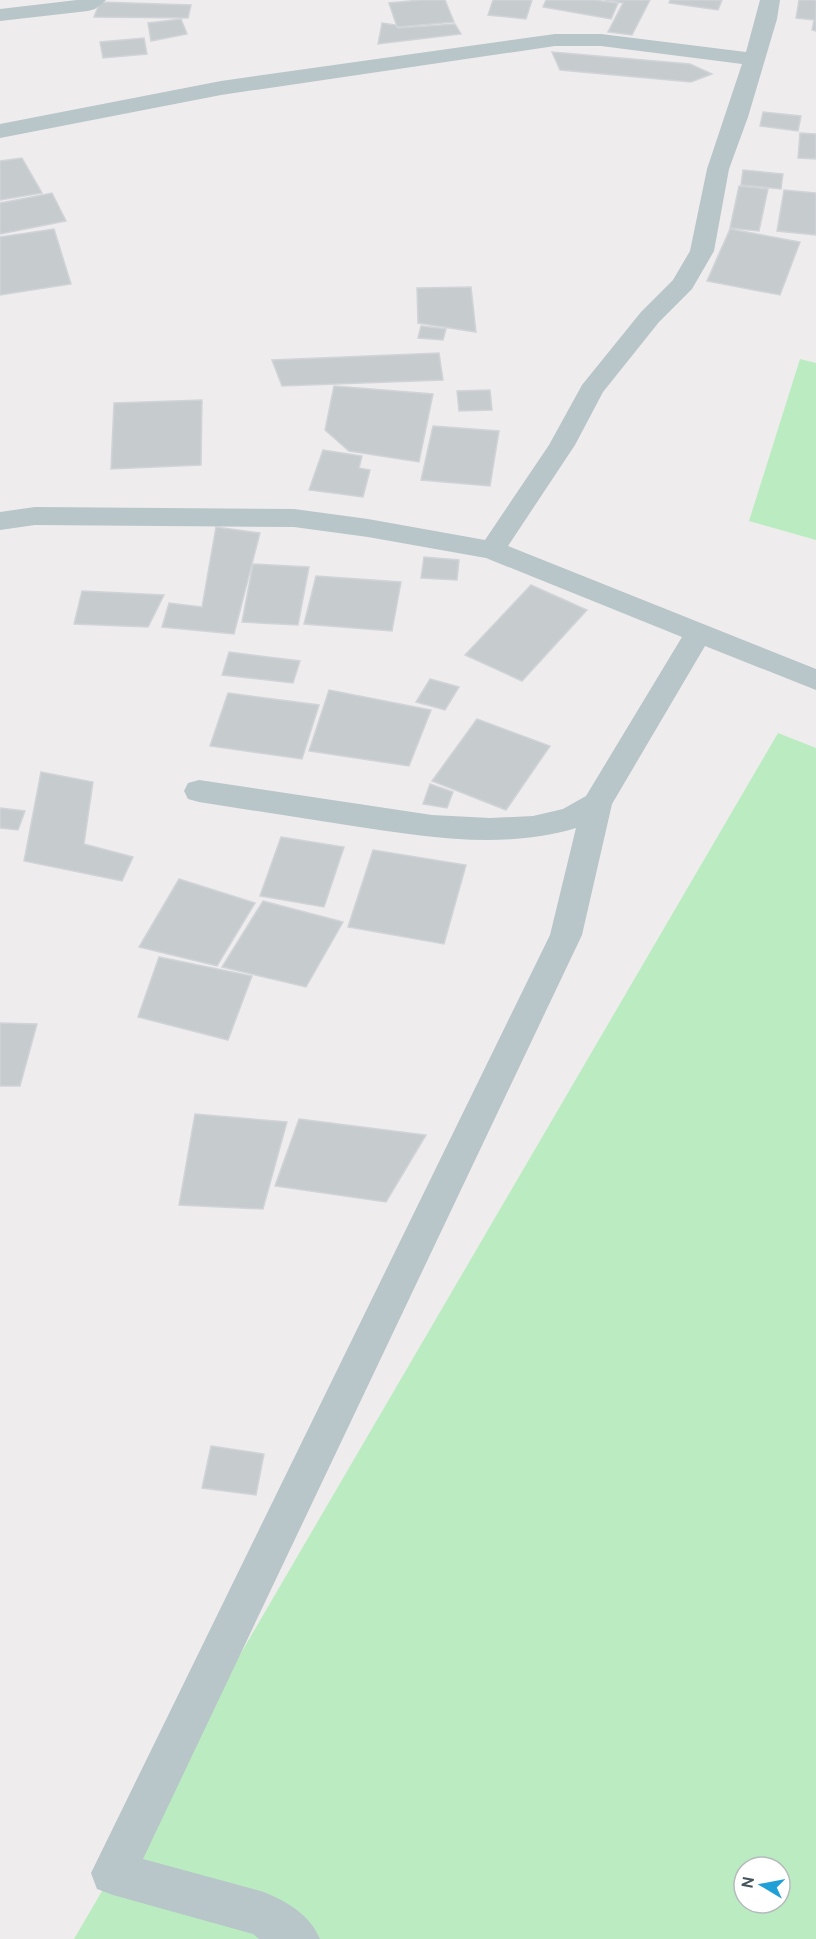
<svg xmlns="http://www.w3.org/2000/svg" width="816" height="1939" font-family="Overpass,sans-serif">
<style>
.green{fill:#bbecc1;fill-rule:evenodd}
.building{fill:#c6cbce;stroke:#d0d4d8;stroke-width:1.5}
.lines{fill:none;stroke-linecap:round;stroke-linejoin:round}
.minor{fill:#b8c5c9;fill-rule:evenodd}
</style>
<rect width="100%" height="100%" fill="#efeced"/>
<g class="green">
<path d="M800 359 816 363V540L749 521Z"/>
<path d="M778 733 816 748V1939H74ZM744 1867H780V1903H744Z"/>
</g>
<g class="building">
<path d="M420 0H445L454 22 397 27 389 3Z"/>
<path d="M493 0H532L526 19 488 15Z"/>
<path d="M546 0H594L618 3 611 19 543 7Z"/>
<path d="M650 0 632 35 608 32 623 3 605 0Z"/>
<path d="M670 0H722L718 10 669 3Z"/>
<path d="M799 0H816V31L812 30 814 20 796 18Z"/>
<path d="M100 2 191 5 188 18 94 17Z"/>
<path d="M181 19 187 34 151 41 148 23Z"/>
<path d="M382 23 395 25 398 28 455 24 461 34 378 44Z"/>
<path d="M144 38 147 54 103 58 100 42Z"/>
<path d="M552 52 690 64 712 74 691 82 560 70Z"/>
<path d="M763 112 801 116 798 131 760 126Z"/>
<path d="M800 133 816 134V159L798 158Z"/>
<path d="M22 158 42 193 0 200V161Z"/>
<path d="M743 170 783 174 781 189 741 185Z"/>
<path d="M739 186 768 189 759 231 730 228Z"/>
<path d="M784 190 816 193V235L777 231Z"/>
<path d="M52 193 66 221 0 234V203Z"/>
<path d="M54 229 71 284 0 295V237Z"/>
<path d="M730 229 800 242 780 295 707 281Z"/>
<path d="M471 287 476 332 418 323 417 288Z"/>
<path d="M421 326 446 329 443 340 418 338Z"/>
<path d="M439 353 443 380 282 386 272 360Z"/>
<path d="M334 386 433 394 419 462 349 451 325 430Z"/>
<path d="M490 390 492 410 459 411 457 391Z"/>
<path d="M202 400 201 465 111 469 114 403Z"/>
<path d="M433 426 499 431 490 486 421 480Z"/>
<path d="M323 450 362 456 359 468 370 470 363 497 309 490Z"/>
<path d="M216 527 260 533 234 634 162 627 169 603 202 607Z"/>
<path d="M424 557 459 560 457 580 421 578Z"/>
<path d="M253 564 309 567 298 625 242 622Z"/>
<path d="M316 576 401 582 392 631 304 624Z"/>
<path d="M531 585 587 610 522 681 465 655Z"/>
<path d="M82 591 164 595 148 627 74 624Z"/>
<path d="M229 652 300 661 293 683 222 675Z"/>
<path d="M430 679 459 687 445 710 416 702Z"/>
<path d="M329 690 431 710 409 766 309 751Z"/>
<path d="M228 693 319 705 302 759 210 746Z"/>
<path d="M477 719 550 746 506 810 432 781Z"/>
<path d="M41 772 93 782 84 844 133 857 122 881 24 861Z"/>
<path d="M430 784 453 792 447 808 423 804Z"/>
<path d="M0 808 25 811 18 830 0 828Z"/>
<path d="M281 837 344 847 324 907 260 896Z"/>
<path d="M373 850 466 865 444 944 348 927Z"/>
<path d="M179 879 255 903 217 966 139 947Z"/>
<path d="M263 901 343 922 306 987 222 967Z"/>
<path d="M159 957 252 976 228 1040 138 1017Z"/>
<path d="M0 1023 37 1024 20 1086H0Z"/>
<path d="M195 1114 287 1122 263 1209 179 1205Z"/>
<path d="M299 1119 426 1135 386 1202 275 1186Z"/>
<path d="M211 1446 264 1454 256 1495 202 1488Z"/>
</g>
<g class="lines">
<g class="minor">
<path d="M77 0H106L95 9 88 11 0 21V9Z"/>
<path d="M760 0H780L777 19 748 117 729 169 714 251 692 289 659 322 603 392 575 445 508 546 816 669V690L705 646 612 804 582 935 143 1859 264 1892C288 1902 310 1915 320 1939H259L253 1934 113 1895 97 1889 91 1873 550 935 576 828C503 850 427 837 353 826 302 818 250 810 199 802L188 799 184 791 188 783 199 780 432 815 490 818 533 816 563 809 586 796 682 637 486 558 368 537 294 527 35 525 0 530V512L35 507 294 509 368 519 485 540 549 445 582 385 641 312 673 280 690 251 707 169 742 64 601 46H555L221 95 0 138V124L221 81 555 34H601L746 52Z"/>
</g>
</g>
<g transform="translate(762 1885) rotate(280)"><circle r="28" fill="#ffffff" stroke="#b5bbbd" stroke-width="1.5"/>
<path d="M0-4.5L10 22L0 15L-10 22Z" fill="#1fa0d6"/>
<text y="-9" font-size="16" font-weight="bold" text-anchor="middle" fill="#455559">N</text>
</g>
</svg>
